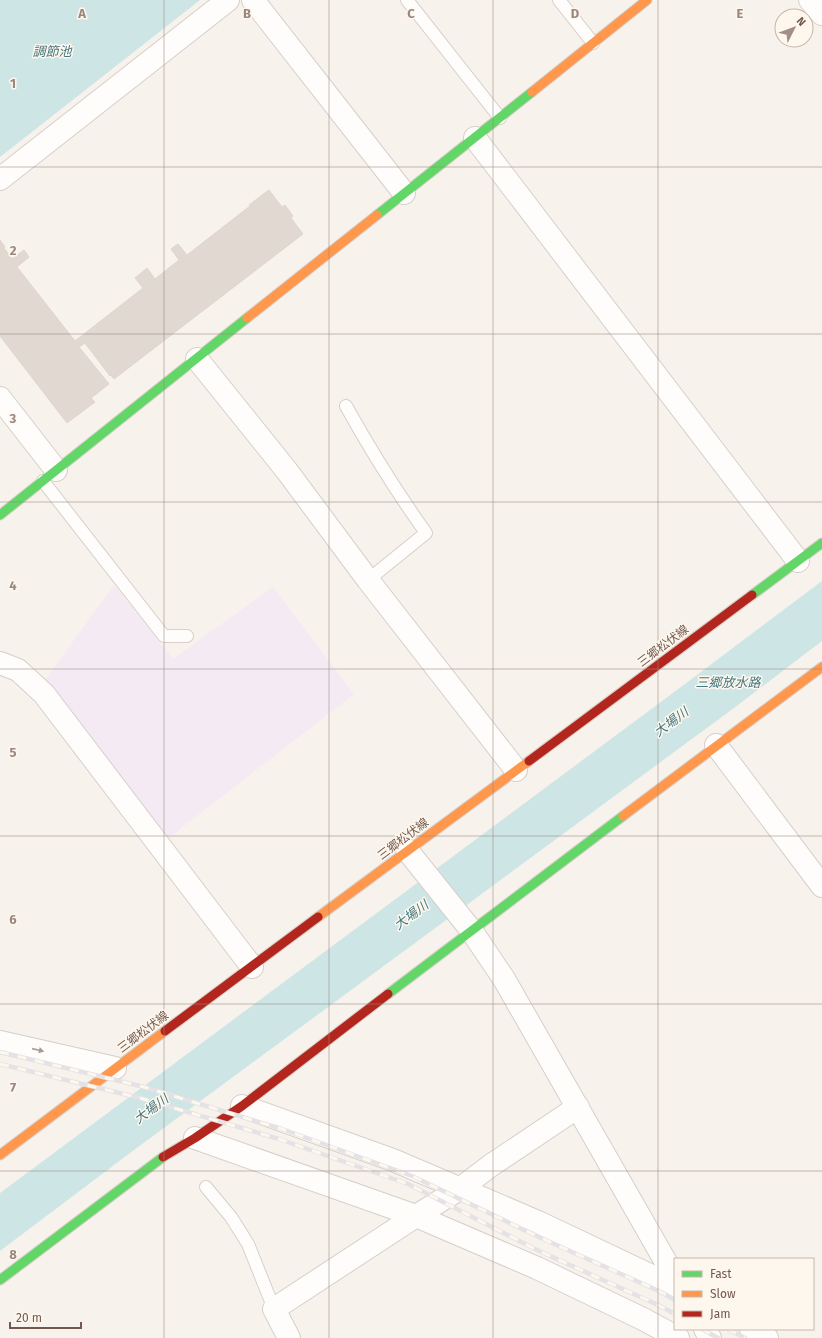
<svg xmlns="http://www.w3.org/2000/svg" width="822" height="1338" font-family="'Fira Sans','Noto Sans JP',sans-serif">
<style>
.education{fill:#f3eaf3}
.water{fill:#cee5e6}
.building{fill:#e0d8d1;stroke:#dfd5ce}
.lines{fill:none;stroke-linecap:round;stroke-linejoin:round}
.lane-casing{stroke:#d6cfca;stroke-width:14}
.street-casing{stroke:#d6cfca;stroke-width:24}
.fast-casing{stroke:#d6cec8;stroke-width:11}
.slow-casing{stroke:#d6cec8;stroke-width:11}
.jam-casing{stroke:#d6cec8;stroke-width:11}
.lane{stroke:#fefdfc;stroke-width:12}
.street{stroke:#fefdfc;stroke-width:22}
.fast{stroke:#63d668;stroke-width:9}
.slow{stroke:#ff974d;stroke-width:9}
.jam{stroke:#b3261e;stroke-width:9}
.rail-casing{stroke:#e4e2e4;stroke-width:4.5}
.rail{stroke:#fef7ee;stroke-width:3;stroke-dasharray:9;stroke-linecap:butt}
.oneway{fill:#ab9b93}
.grid{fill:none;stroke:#9a877d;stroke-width:1;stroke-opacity:0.55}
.labels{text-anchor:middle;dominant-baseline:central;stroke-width:3;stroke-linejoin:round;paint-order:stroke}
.street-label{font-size:12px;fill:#73594d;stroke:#fef7ee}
.water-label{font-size:13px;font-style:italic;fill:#45787f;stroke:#fef7ee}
.grid-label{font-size:13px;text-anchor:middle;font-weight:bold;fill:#9a877d;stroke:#fef7ee;stroke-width:3;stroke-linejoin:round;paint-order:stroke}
</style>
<rect width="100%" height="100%" fill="#f7f2ec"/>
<path class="education" d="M114 585 173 659 273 587 354 694 166 840 45 680Z"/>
<g class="water">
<path d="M0 0H200L0 157Z"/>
<path d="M822 581V641L738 705 134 1150 0 1251V1193L689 681Z"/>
</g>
<path class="building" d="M269 190 282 207 285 205 293 216 291 218 303 234 114 379 111 375 110 376 85 343 79 347 109 384 91 398 95 402 67 423 0 336V240L5 247 4 248 12 259 24 250 29 257 17 267 75 341 143 288 135 278 147 268 155 279 179 260 171 249 178 244 187 255 250 206 249 205Z"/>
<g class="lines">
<g class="lane-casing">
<g id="lane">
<path d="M407 0 500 118"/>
<path d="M559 0 593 43"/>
<path d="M346 406C371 451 396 491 426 533L368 580"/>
<path d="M43 481 164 636H187"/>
<path d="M206 1187 231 1217 248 1244 274 1309"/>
</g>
</g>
<g class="street-casing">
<g id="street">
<path d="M253 0 404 193"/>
<path d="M810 0 822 14"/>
<path d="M475 138 798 561"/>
<path d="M0 179 228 0"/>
<path d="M197 359 287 471 368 580 516 770"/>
<path d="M0 398 56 470"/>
<path d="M0 663 18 670 44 694 252 967"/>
<path d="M716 745 822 886"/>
<path d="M407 850 471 930 504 979 675 1278"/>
<path d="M0 1042 115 1068"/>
<path d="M242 1106 393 1160 538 1222 675 1287"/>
<path d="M195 1138 416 1216 537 1268 643 1319 678 1338"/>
<path d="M705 1329 710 1338"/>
<path d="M751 1329 767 1338"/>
<path d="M289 1338 274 1309 416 1216 461 1188 490 1166 578 1107"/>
</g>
</g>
<g class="fast-casing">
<g id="fast">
<path d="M377 215 532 92"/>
<path d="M0 515 247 318"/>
<path d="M752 595 822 543"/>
<path d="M388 994 623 816"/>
<path d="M0 1280 163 1157"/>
</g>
</g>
<g class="slow-casing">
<g id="slow">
<path d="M532 92 647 0"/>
<path d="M247 318 377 215"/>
<path d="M623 816 822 667"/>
<path d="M318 917 529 761"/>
<path d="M0 1155 165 1031"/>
</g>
</g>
<g class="jam-casing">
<g id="jam">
<path d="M529 761 752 595"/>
<path d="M165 1031 318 917"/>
<path d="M163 1157 195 1138 242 1106 388 994"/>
</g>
</g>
<use href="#lane" class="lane"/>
<use href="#street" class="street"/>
<use href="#fast" class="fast"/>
<use href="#slow" class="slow"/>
<use href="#jam" class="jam"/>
<g class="rail-casing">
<g id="rail">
<path d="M0 1052 144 1087 282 1129 412 1176 541 1238 661 1292 675 1300"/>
<path d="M0 1064 140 1098 279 1139 408 1184 537 1250 658 1305 675 1314"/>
<path d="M702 1329 718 1338"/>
<path d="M728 1329 745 1338"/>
</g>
</g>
<use href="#rail" class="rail"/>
</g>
<defs><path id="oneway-solid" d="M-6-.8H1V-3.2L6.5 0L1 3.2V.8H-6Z"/></defs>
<use class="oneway" href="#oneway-solid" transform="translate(38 1050) rotate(13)"/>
<path class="grid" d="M164 0V1338M329 0V1338M493 0V1338M658 0V1338M0 167H822M0 334H822M0 502H822M0 669H822M0 836H822M0 1004H822M0 1171H822"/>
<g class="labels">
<g class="street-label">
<text transform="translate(663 646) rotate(-37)">三郷松伏線</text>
<text transform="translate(403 839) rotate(-37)">三郷松伏線</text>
<text transform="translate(143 1032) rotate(-37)">三郷松伏線</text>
</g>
<g class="water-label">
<text x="52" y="51">調節池</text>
<text x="728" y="682">三郷放水路</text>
<text transform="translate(671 722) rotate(-37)">大場川</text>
<text transform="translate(411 915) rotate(-37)">大場川</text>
<text transform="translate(151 1109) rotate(-37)">大場川</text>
</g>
</g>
<g class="grid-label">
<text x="82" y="18">A</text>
<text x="247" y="18">B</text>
<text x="411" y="18">C</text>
<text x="575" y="18">D</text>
<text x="740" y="18">E</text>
<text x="13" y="88">1</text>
<text x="13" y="255">2</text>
<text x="13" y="423">3</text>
<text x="13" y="590">4</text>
<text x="13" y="757">5</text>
<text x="13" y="924">6</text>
<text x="13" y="1092">7</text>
<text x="13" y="1259">8</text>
</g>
<rect x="674" y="1258" width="140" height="72" fill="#fef7ee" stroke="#c6b8ae"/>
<rect x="682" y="1271" width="20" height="6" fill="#63d668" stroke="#c6b8ae"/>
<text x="710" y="1278" font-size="12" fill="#73594d">Fast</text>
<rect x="682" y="1291" width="20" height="6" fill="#ff974d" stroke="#c6b8ae"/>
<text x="710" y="1298" font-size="12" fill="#73594d">Slow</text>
<rect x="682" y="1311" width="20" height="6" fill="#b3261e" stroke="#c6b8ae"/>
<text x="710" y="1318" font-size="12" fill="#73594d">Jam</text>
<g transform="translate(794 28) rotate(48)"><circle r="19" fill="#fef7ee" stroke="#c6b8ae"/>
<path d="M0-3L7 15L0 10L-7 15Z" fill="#a18f85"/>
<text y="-6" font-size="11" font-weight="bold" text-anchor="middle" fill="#73594d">N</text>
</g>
<path d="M10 1322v6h71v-6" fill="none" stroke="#73594d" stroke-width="2"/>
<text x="16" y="1322" font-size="12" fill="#73594d" stroke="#fef7ee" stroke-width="3" paint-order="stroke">20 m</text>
</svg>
